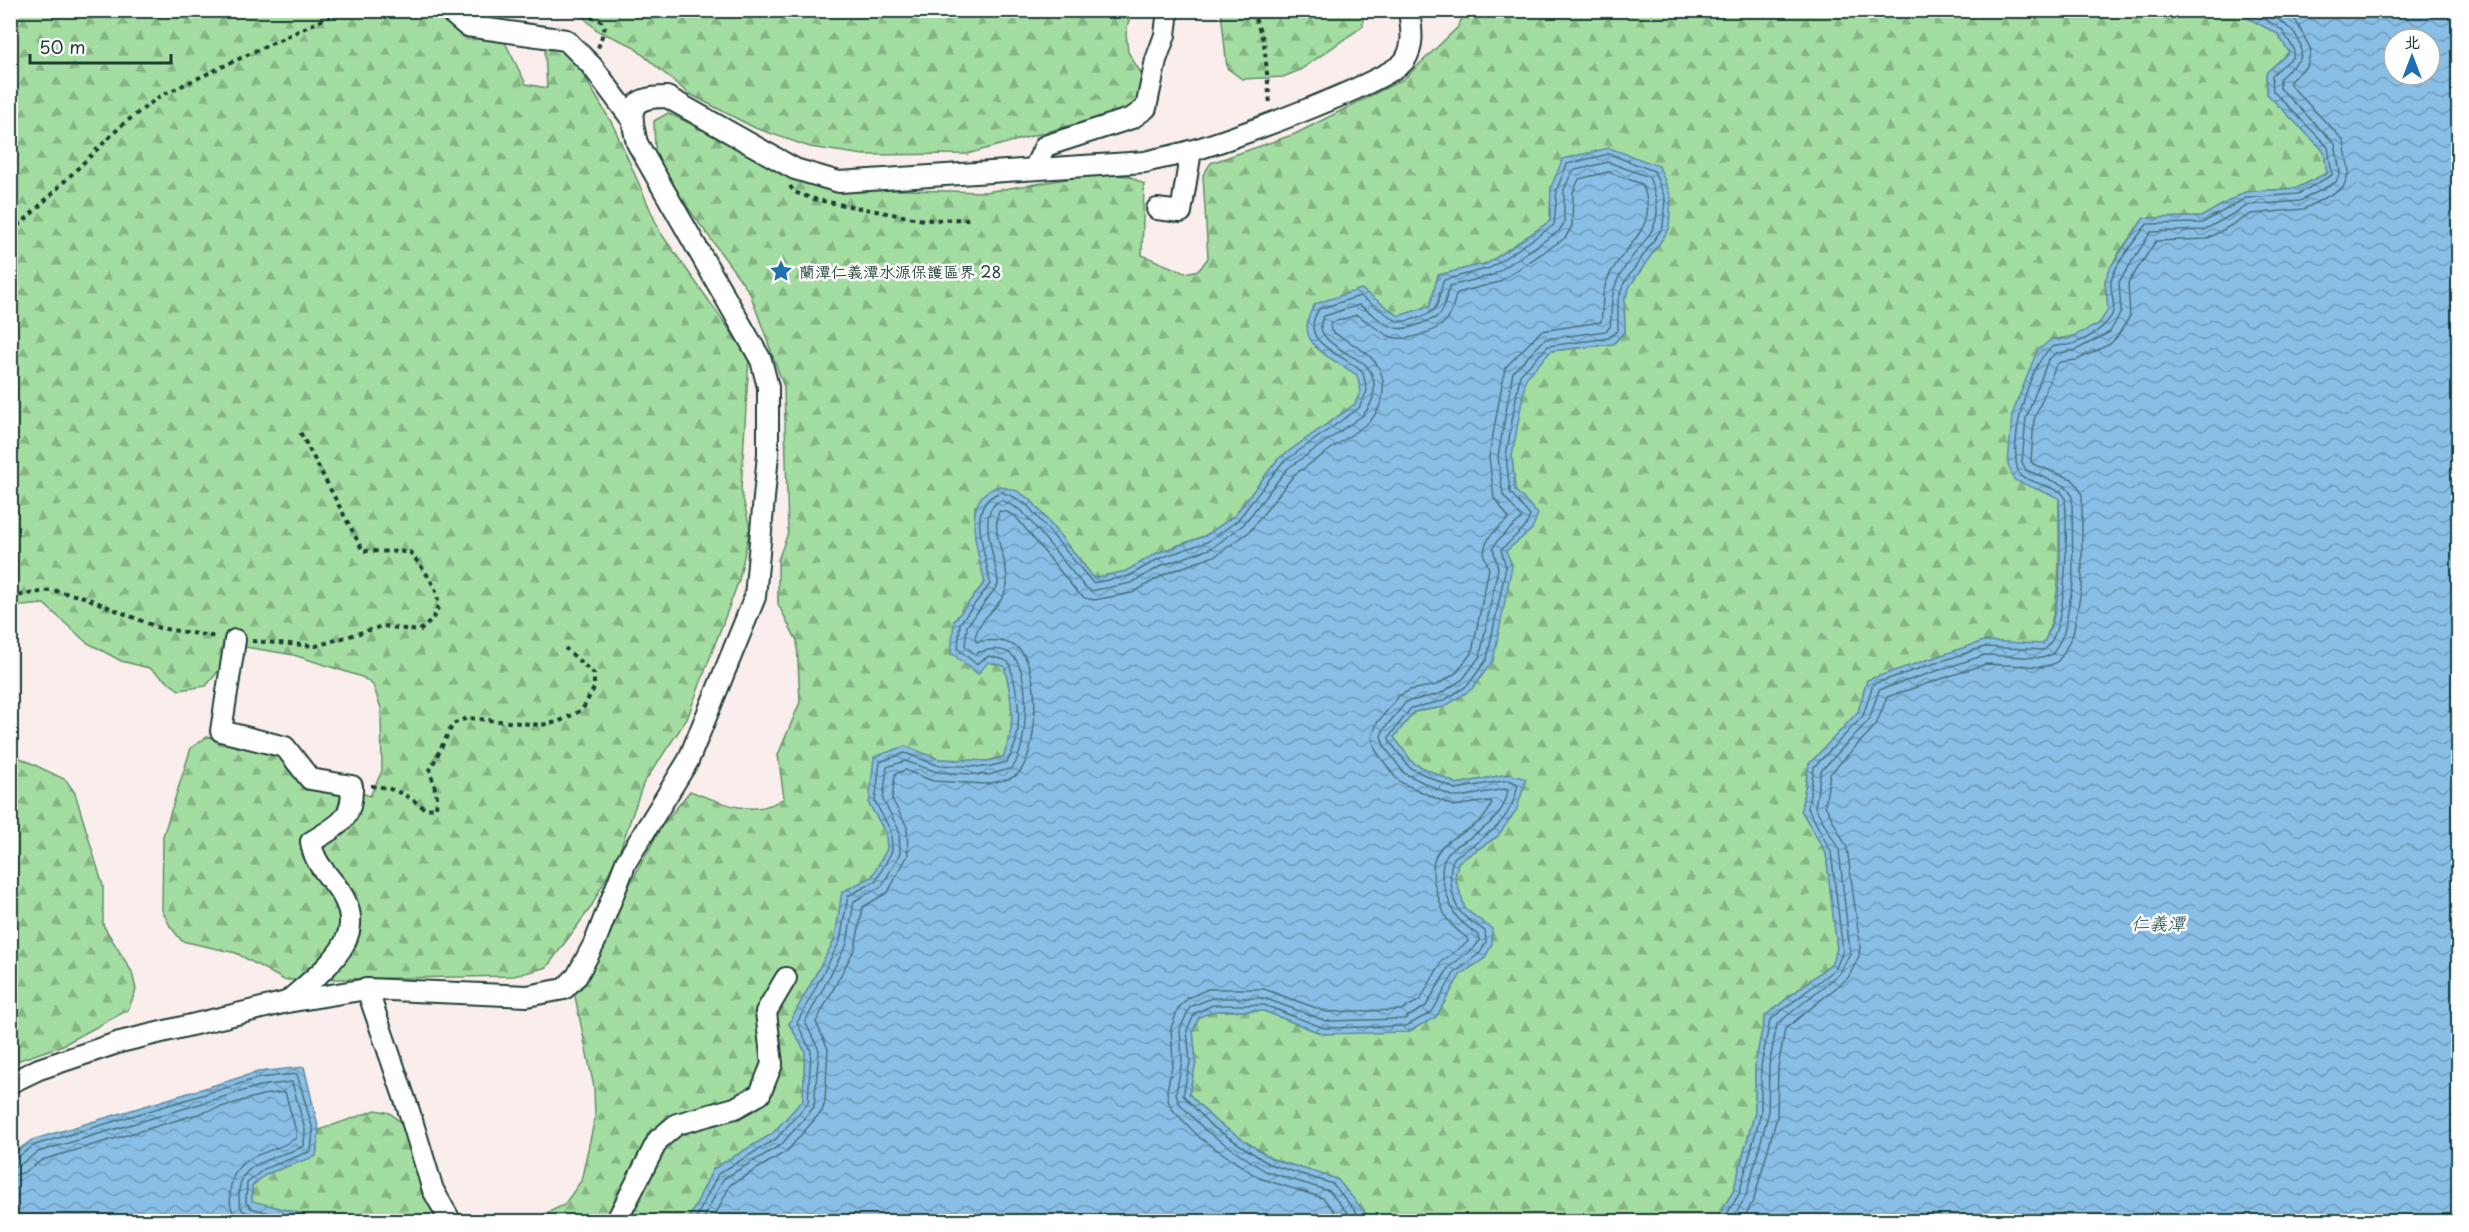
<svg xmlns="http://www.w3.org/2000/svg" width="2469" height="1232" font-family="'Playpen Sans','LXGW WenKai TC',sans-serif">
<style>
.forest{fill:url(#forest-firs);stroke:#628d6b;stroke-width:1.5}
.water{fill:url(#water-waves);stroke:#5f8b9f;stroke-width:1.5;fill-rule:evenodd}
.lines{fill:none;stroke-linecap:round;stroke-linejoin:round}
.shore{stroke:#49717b;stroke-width:1.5}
.street-casing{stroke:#1f3d34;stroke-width:24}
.path{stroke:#1f3d34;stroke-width:4;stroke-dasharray:4.5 4.5;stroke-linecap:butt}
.street{stroke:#fff;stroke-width:20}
.labels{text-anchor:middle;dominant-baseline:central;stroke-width:5;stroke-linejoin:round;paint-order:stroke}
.poi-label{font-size:16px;fill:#1f3d34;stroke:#fff;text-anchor:start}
.water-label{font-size:18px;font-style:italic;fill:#3a5e60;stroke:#fff}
</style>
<defs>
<pattern id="forest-firs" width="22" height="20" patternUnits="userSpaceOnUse" patternTransform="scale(1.5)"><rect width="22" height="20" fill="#a4dda2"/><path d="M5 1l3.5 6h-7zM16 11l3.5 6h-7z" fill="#85b485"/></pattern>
<pattern id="water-waves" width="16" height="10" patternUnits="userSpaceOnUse" patternTransform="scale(1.5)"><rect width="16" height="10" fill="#89bfe6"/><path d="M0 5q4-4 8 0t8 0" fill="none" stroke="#6f9cbb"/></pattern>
</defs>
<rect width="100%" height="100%" fill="#f9eeeb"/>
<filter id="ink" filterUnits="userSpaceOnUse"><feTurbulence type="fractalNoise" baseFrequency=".0167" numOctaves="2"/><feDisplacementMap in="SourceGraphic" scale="12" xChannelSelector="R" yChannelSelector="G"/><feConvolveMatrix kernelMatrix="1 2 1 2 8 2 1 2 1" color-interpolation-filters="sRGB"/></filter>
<g filter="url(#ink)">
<g class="forest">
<path d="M2245 10 2248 18 2278 34 2289 52 2266 73 2267 94 2324 151 2327 173 2297 188 2245 192 2201 217 2144 218C2131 237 2115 255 2107 276 2102 286 2109 298 2108 308 2106 329 2068 339 2052 339 2055 400 2059 462 2059 523 2059 564 2061 606 2043 645L1984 641 1867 680 1858 712 1809 764 1801 810 1826 853 1837 949 1832 963 1765 1016 1755 1065V1112L1733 1192 1715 1221H1372L1336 1179 1272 1159 1214 1120 1189 1094 1196 1062 1193 1031 1199 1017 1214 1011H1264L1323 1034 1436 1017 1460 975 1485 958 1491 929 1465 909 1455 877 1458 862 1498 836 1509 774 1457 784 1413 763 1394 737 1414 712 1444 707 1506 551 1532 529 1515 490 1512 456 1525 378 1551 351 1613 344 1625 332 1624 301 1630 286 1669 229 1551 187 1550 221 1488 263 1438 275 1430 306 1399 316 1361 289 1315 347 1357 375 1361 391 1355 404 1278 459 1234 516 1204 536 1157 553 1127 571 1094 578 1031 500 975 506V537L985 582 954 621 988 662 1004 665C1012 696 1017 728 1003 757L988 761 938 759 905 746 869 803 886 833 887 849 872 877 842 892 835 939 789 1024 805 1051 803 1100 772 1134 713 1169 688 1221 527 1222 564 1205 581 1181 595 1118 594 1087 573 987 662 826 690 791C722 803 754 819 784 798L778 755 800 702 797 641 778 604V560L788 533 784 387 750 293 665 176 655 149 654 121 668 113 779 166 864 189 985 192 1098 174 1129 176 1144 184 1142 255 1185 273 1199 270 1208 258 1203 175 1211 163 1295 134 1404 79 1457 28 1466 11Z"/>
<path d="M11 11H489L526 84 547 88 545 51 550 33 565 43 614 127 660 232 749 357 741 490 750 528 739 580 687 719 643 784 619 853 591 907 547 967 514 976 284 980 236 953 182 941 170 926 162 910 163 836 191 748 207 737 264 744 293 768 370 796 382 771 381 708 373 685 362 677 294 655 239 646 206 686 179 690 149 668 121 661 86 642 44 604 11 607Z"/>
<path d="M577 11H1131L1126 33 1128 52 1148 85V104L967 154 864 155 810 147 755 128 688 93 631 45 598 31Z"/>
<path d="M1221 11H1363V26L1300 70 1283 77 1242 79 1227 68Z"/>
<path d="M10 753 66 780 75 793 103 886V925L132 972 136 990 128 1010 63 1045 11 1063Z"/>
<path d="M376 1110 390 1113 400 1122 425 1175 463 1220 501 1221H312L303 1214 252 1202V1186L266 1174 316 1156 319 1130Z"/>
</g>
<g class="water">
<path d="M2245 11H2458V1221H1715L1733 1192 1755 1112V1065L1765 1016 1832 963 1837 949 1826 853 1801 810 1809 764 1858 712 1867 680 1984 641 2043 644C2066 601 2060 546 2059 498L2014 480 2008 464 2012 415 2037 351 2052 339H2068L2099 324 2108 310 2105 280 2111 266 2144 218 2201 217 2245 192 2297 188 2327 173 2324 151 2267 94 2266 73 2289 52 2278 34 2248 18ZM2394 39H2430V75H2394Z"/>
<path d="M1609 148 1659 166 1671 197 1669 229 1630 286 1624 301 1625 331 1613 344 1551 351 1526 378 1512 456 1515 490 1538 514 1532 529 1506 551 1512 566 1493 661 1472 689 1444 707 1414 712 1394 737 1413 763 1457 784 1509 774 1526 779 1517 809 1498 836 1458 862 1455 877 1465 909 1492 929V944L1485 958 1460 975 1436 1017 1408 1032 1323 1034 1264 1011H1214L1199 1017 1193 1031 1196 1062 1189 1094 1214 1120 1272 1159 1337 1179 1372 1221H688L713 1169 772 1134 803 1100 805 1051 789 1024 835 939 842 892 872 877 887 849 886 833 869 804 874 757 905 746 938 759 988 761 1003 757C1017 728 1012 696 1004 666L988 662 978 674 951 653 954 621 985 582C979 558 965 515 983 495 987 490 994 488 1000 486L1017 491 1031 500 1094 578 1126 571 1157 553 1205 536 1234 516 1278 459 1355 404 1361 391 1357 375C1329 356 1290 343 1315 304L1361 289 1399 316 1430 306 1438 275 1488 263 1550 221 1551 187 1563 159Z"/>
<path d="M304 1067 319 1130 316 1156 266 1174 252 1186V1201L303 1214 312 1221H11V1155L32 1140 258 1072Z"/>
</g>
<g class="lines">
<g class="shore">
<path d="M10 1159 16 1158 35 1145 259 1078 297 1074 313 1130 311 1151 264 1169 247 1183 246 1202 251 1208 303 1222"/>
<path d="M10 1167 19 1165 38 1152 260 1086 292 1082 305 1130 304 1146C281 1158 239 1159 239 1193 239 1201 239 1205 243 1211L277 1222"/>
<path d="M10 1176 23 1173 42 1160 262 1095 285 1092 296 1131V1138C268 1158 230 1150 230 1197 230 1208 233 1215 242 1222"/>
<path d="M694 1222 718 1174 776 1139 808 1103 811 1051 797 1023 840 941 848 896 876 881 892 851 891 831 875 802 880 762 905 753 937 765 987 767 1007 762C1025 734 1019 693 1009 663L1005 660 989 656 976 664 958 649 960 623 990 584C988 556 962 505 1001 492L1014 497 1027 505 1093 583 1129 576 1160 558 1207 542 1237 521 1282 463 1359 408 1367 391 1363 373C1345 353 1296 345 1319 309L1360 296 1398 322C1408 321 1429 317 1435 308 1440 301 1440 288 1444 280L1490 268 1554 225 1557 189 1567 164 1609 154 1654 171 1665 198 1663 227 1624 283 1618 300V330L1609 338 1548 346 1520 375 1506 456 1510 492 1530 516 1526 526 1501 550 1506 567 1487 659 1468 685 1443 701 1411 708 1389 737 1390 742 1410 768 1455 789 1509 780 1518 784C1512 823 1485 837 1455 857 1446 869 1452 902 1461 913 1467 920 1478 926 1485 931L1486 942 1480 953 1455 972 1432 1012 1406 1026 1324 1028 1264 1005H1213L1195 1013 1187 1030 1190 1062 1183 1095 1210 1125 1269 1164 1333 1184 1364 1222"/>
<path d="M702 1222 723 1179 781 1145 814 1107 819 1050 805 1022 847 944 854 901 882 886 900 853 899 830 883 800 887 767 905 761 937 772 989 775 1012 768C1028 749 1031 676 1014 657 1004 646 986 649 975 654L965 646 967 626 998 585C999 564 972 510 1002 500L1022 511 1084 586 1091 591 1131 583 1163 565 1212 548 1243 525 1287 469 1362 416C1376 402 1379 379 1365 364 1350 354 1309 338 1324 316L1359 305C1386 322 1391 338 1425 322 1431 320 1438 318 1441 313 1446 305 1446 294 1450 286L1493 275 1559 231 1564 223V190L1572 171 1608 162 1649 177C1673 234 1638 237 1617 281 1609 299 1613 310 1610 327L1606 331 1545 339 1513 372 1498 457 1503 495 1522 518 1497 541 1493 548 1498 568 1480 656 1463 679 1440 694 1406 702 1384 729 1381 736 1384 746 1404 773 1451 796 1459 797 1505 789 1508 790C1505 817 1481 831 1460 844 1455 847 1449 850 1446 856 1440 867 1442 881 1446 892 1454 918 1457 919 1478 935L1479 941 1474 948 1449 967 1426 1006 1404 1019 1326 1021 1264 998H1212L1190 1007 1180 1029 1182 1061 1176 1093 1179 1103 1206 1131 1265 1171 1329 1191 1355 1222"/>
<path d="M712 1222 730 1185 787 1151 822 1111 825 1102 828 1049 816 1022 855 948 863 907 888 892 908 855 907 827 892 799 895 774 905 770 933 781 986 784 1009 779 1017 775C1039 753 1041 674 1021 651 1011 640 991 639 977 642L975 640C976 617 1005 607 1007 584 1009 560 990 536 999 511L1007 512 1016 517 1077 592 1085 598 1094 600 1132 593 1167 573 1217 555 1249 532 1294 475 1368 423C1384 408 1389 380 1375 362 1365 349 1345 340 1331 331L1330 323 1357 315C1368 321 1378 331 1389 336 1404 343 1436 332 1447 320 1453 313 1453 302 1457 293L1499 282 1565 238 1572 226 1573 192 1579 179 1608 172 1642 184C1661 229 1627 240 1609 276 1600 294 1604 304 1601 322L1541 331 1505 368 1489 457 1494 498 1509 518 1490 536 1485 546 1484 555 1489 569 1472 652 1457 672 1437 685 1410 690 1399 696 1377 723 1372 737 1376 751 1395 777 1402 783 1453 806 1489 801 1492 802C1482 842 1416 828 1437 893 1445 919 1446 922 1467 938L1468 942 1442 961 1420 1000 1401 1010 1327 1012 1264 989H1208L1188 998 1178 1009 1171 1028 1173 1061 1167 1091 1168 1100 1172 1109 1200 1138 1259 1178 1323 1198 1343 1222"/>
<path d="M1722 1222 1739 1194 1761 1113V1066L1770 1020 1836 968 1843 951 1831 852 1808 808 1814 767 1863 716 1873 684 1984 647 2044 650C2069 633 2067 527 2065 497L2061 492 2020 476C2006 450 2028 364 2051 348 2057 344 2062 346 2068 345 2083 342 2102 330 2110 318 2118 307 2110 295 2111 283 2112 267 2138 237 2147 224L2202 223 2246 198 2298 194 2332 175 2328 147 2273 91 2272 75 2293 57 2294 49 2282 30 2252 10"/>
<path d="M1731 1222 1746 1196 1768 1115 1769 1066 1777 1024 1840 973 1850 953 1839 850 1815 807 1821 771 1869 720 1879 690 1985 655 2042 658 2053 654 2064 633 2073 584 2072 495 2065 486 2026 470 2022 462 2026 418 2048 360 2056 353 2074 351 2110 332 2121 312 2119 282 2151 232 2204 230 2249 205 2300 201 2336 182 2340 172 2335 144 2280 88V78L2300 59C2308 36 2280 20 2263 10"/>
<path d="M1742 1222 1754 1199 1777 1117 1778 1067 1785 1029 1848 978 1859 956 1860 945 1847 848 1825 805 1830 774 1876 725 1887 697 1986 664 2044 667 2056 663 2062 656 2073 634 2082 585V495L2078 486 2072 479 2033 464 2031 461 2034 420 2056 365 2060 362 2077 360 2110 344 2117 337 2130 316 2128 283 2156 241 2207 239 2251 214 2304 209 2343 188 2349 172 2344 141 2290 85V81L2307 66 2311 50 2296 21 2282 10"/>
</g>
<g class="street-casing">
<g id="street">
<path d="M448 10 467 26 566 40 592 66 630 117"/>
<path d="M1034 169 1045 146 1132 118 1146 108 1156 60 1165 35 1168 10"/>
<path d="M1157 209 1181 212 1191 151"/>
<path d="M235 640 221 731 285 747 310 779 352 786C353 821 338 825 311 842 313 860 325 872 336 886 376 937 322 970 287 1002"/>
<path d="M367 989 410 1114 433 1190 451 1222"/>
<path d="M10 1083 39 1069 120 1042 287 1002 367 989 527 996 564 989 577 976 595 942 626 862 688 761 755 597 768 454V387L761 360 637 143C629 110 628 97 667 97L795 169 839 182 1145 162C1160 158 1175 156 1190 151 1222 143 1392 81 1405 60 1415 45 1411 27 1409 10"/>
<path d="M616 1222 658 1140 677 1124 735 1108 760 1094 772 1064 766 1012 786 978"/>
</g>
</g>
<g class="path">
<path d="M575 10 577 14 600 20 605 27 598 48"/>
<path d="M1252 10 1264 42 1270 104"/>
<path d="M790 186 794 192 817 200 924 220 970 219"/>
<path d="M10 231 24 221 122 125 160 96 343 10"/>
<path d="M10 597 51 590 84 597 159 628 217 637"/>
<path d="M252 641 316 646 383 626 419 631C456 605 431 580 410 552L363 551 299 430"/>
<path d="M371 786C391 786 409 796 425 809L436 808 437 796 430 770 453 724 467 718 541 725 558 722 582 710 594 688V674L565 648"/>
</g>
<use href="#street" class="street"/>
</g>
</g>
<defs>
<g id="sight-bare" transform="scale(1.8)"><path d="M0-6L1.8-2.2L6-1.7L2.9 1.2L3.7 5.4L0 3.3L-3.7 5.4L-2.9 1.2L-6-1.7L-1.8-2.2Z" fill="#1f6fb2" stroke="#fff" stroke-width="2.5" paint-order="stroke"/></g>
</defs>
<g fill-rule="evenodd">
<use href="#sight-bare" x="781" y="271"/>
</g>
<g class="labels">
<g class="poi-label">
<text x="799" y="271">蘭潭仁義潭水源保護區界 28</text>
</g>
<g class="water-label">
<text x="2158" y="922">仁義潭</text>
</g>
</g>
<rect width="2469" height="1232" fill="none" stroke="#fff" stroke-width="36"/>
<rect x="18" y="18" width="2433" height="1196" fill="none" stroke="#1f3d34" stroke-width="2" filter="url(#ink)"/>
<g transform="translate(2412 57)"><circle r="28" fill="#ffffff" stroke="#a5b1ae" stroke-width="1.5"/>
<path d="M0-4.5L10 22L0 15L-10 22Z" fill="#1f6fb2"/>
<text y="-9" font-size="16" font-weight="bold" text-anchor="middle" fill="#1f3d34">北</text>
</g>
<path d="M30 54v9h141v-9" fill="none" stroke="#1f3d34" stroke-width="3"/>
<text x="39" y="54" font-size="18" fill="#1f3d34" stroke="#ffffff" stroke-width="4.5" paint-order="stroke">50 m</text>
</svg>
